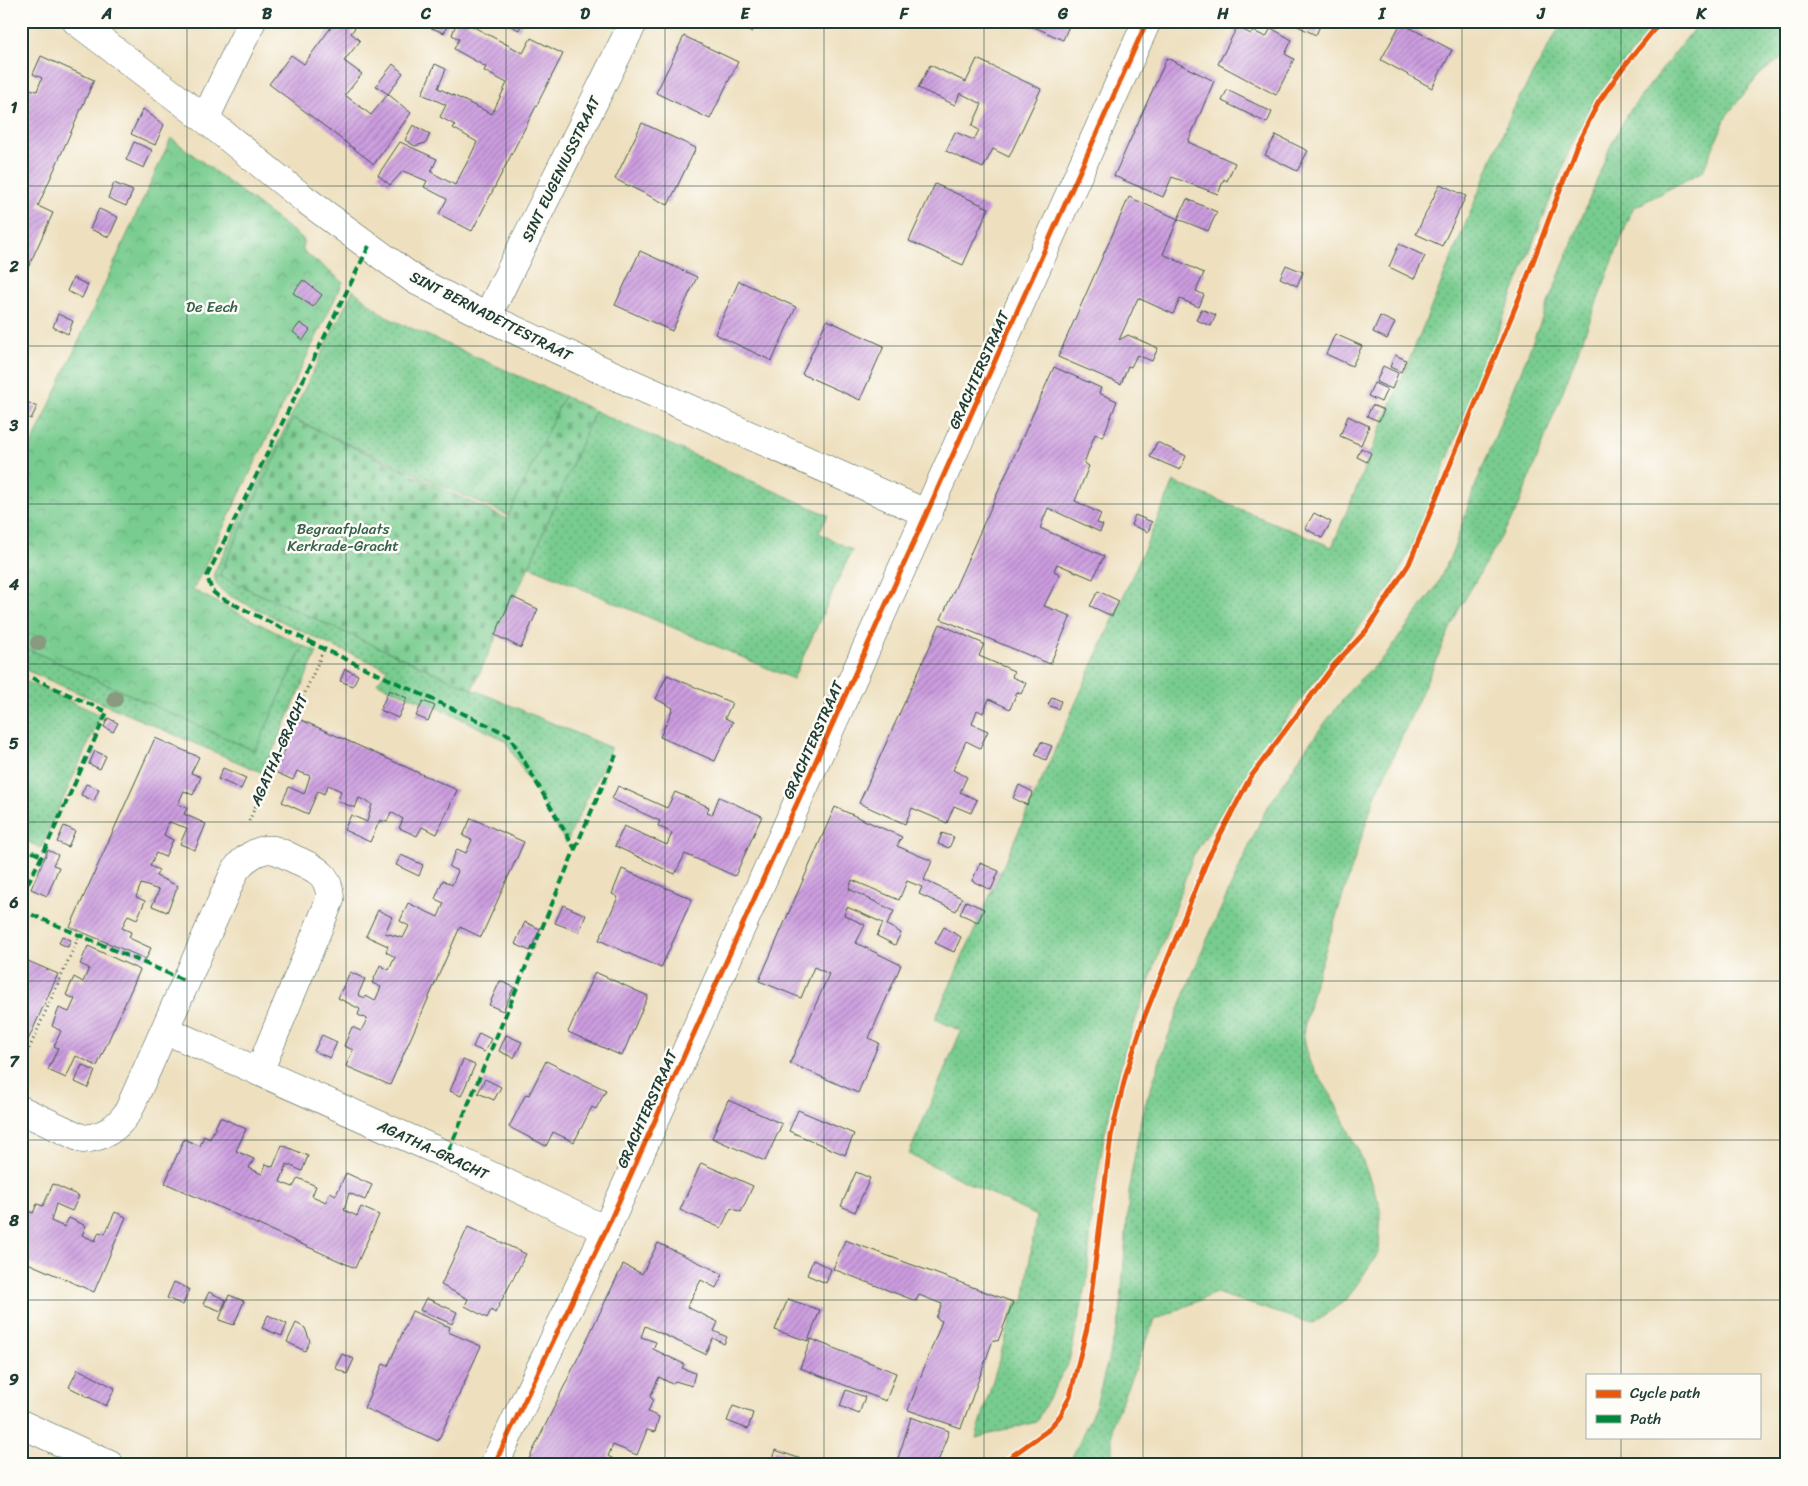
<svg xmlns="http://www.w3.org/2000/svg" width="1808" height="1486" font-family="Sriracha,sans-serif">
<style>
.grass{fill:url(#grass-dots);stroke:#4c8462}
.cemetery{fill:url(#cemetery-stones);stroke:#4c8462}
.park{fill:url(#park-crowns);stroke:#4c8462}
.building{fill:url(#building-hatch)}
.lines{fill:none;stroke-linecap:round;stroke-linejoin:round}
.minor-casing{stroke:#3e5549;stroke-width:29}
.path{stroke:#3e5549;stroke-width:3;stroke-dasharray:1 4;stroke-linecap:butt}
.minor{stroke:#fff;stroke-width:28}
.quiet{stroke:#00873e;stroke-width:4;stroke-dasharray:8 4;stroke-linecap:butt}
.cycleway-casing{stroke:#fdfcf7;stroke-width:8}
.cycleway{stroke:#e8590c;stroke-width:5}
.tree{fill:#889a7f}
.grid{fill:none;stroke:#1f3d34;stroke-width:1;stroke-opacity:0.55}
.labels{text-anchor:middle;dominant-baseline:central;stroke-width:5;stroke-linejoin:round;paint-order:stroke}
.street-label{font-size:15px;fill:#1f3d34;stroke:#fdfcf7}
.park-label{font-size:15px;fill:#35614b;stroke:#fdfcf7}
.neatline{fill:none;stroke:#1f3d34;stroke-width:2}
.grid-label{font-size:16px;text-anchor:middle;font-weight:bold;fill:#1f3d34}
</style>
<defs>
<pattern id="grass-dots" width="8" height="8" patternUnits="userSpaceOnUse" patternTransform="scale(1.25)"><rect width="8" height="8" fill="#78cc8f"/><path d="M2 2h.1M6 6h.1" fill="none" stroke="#62a776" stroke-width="1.8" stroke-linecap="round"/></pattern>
<pattern id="cemetery-stones" width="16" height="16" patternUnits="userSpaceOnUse" patternTransform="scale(1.25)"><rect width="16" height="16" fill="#78cc8f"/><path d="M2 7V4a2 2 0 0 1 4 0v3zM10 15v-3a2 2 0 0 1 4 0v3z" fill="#62a776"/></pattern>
<pattern id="park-crowns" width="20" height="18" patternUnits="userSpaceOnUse" patternTransform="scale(1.25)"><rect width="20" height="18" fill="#78cc8f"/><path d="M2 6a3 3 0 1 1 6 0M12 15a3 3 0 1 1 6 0" fill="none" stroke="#62a776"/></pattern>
<pattern id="building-hatch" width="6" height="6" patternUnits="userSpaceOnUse" patternTransform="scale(1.25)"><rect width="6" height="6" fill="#cc9cdf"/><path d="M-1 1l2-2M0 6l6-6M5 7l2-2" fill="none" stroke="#a580b6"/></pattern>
</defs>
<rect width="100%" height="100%" fill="#fdfcf7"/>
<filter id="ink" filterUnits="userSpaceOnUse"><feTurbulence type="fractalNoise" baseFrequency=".02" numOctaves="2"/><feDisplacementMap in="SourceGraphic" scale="10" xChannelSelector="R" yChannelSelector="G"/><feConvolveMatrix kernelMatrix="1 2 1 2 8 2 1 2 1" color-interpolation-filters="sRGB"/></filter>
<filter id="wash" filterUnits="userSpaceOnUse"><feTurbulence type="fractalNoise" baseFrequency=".0096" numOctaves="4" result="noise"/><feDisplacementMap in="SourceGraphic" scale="20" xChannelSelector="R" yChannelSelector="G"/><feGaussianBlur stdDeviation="1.12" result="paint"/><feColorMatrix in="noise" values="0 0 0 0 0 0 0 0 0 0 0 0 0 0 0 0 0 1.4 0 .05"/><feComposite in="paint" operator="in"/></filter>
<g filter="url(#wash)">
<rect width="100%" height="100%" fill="#eee0bf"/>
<g class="grass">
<path d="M1563 21H1657L1596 97 1574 139 1417 536 1392 586 1308 690 1243 779 1193 856 1124 1053 1105 1132 1092 1209 1087 1282 1069 1361 1036 1422 976 1438 1016 1302H1024L1036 1216 909 1154 961 1031 935 1019 1174 482 1332 547 1513 109Z"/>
<path d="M1700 21H1787V54L1760 74 1727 115 1703 171 1633 208 1518 508 1458 611 1374 799 1315 982 1303 1032 1309 1061 1331 1095 1360 1154 1381 1208 1379 1252 1347 1299 1313 1324 1216 1293 1155 1320 1112 1424V1465H1065L1070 1462 1096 1405 1120 1316 1130 1181 1142 1114 1169 1034 1201 953 1264 813 1308 745 1354 685 1386 655 1436 587 1453 551 1473 492 1610 147 1628 113Z"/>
<path d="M353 290 386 317 564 396 509 516 293 419 219 576 472 689 611 748 566 843 505 740 445 711 377 683 388 669 330 645 230 596C221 591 214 584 214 573Z"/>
<path d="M595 411 828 515 819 533 852 550 793 679 529 566Z"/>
<path d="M21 646 255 751 303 646 317 652 263 773 21 668Z"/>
<path d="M21 679 101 715 41 848 21 839V699L24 693 21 691Z"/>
</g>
<path class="cemetery" d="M564 396 595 411 529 566 472 689 219 576 293 419 507 519Z"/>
<path class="park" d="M171 138 303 239V251L343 282 193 590 303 646 255 751 21 646V468Z"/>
<g id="blocks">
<g class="building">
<path d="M339 21H360L351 33 360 41 344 61 362 74 345 95 371 115 388 94 376 86 393 64 403 73 388 94 411 113 374 164 269 84 291 55 304 64 335 22Z"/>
<path d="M432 21H449L444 33 429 27Z"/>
<path d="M457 21H469L468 24 523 53 531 38 563 54 472 231 439 214 447 199 424 187 427 181 403 171 390 185 378 175 400 142 437 159 431 172 455 185 471 155 477 142 453 128 455 125 440 117 446 105 422 94 435 64 446 69 438 88 492 114 507 83 484 71 486 67 454 49 459 39 452 35Z"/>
<path d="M506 21H523L519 30 505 23Z"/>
<path d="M730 21H757L752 32Z"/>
<path d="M1021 21H1071L1063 40Z"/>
<path d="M1287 21H1322L1316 35Z"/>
<path d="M1401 23 1452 50 1432 88 1381 60Z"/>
<path d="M1237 27 1251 34 1253 31 1266 37 1271 28 1292 40 1285 54 1294 59 1276 95 1218 64Z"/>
<path d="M684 36 738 62 710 119 656 93Z"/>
<path d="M41 56 94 80 38 206 53 213 21 283V122L29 109 21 106V86L37 91 42 78 33 74Z"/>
<path d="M1167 58 1214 81 1188 142 1235 163 1227 181 1224 179 1218 194 1172 177 1163 197 1114 176Z"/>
<path d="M977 59 1041 89 1009 157 993 149 983 168 946 151 955 132 974 140 979 130 972 126 982 104 960 93 955 105 918 88 930 65 966 82Z"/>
<path d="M1227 90 1272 112 1267 123 1222 101Z"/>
<path d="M143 109 164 125 155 145 131 134Z"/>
<path d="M642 123 696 148 668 205 615 179Z"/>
<path d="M413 125 430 134 426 143 415 146 405 140Z"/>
<path d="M1276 135 1308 151 1297 171 1265 155Z"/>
<path d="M134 142 152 150 144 168 126 160Z"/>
<path d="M114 183 133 191 126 206 108 198Z"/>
<path d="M935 184 989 208 963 265 909 241Z"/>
<path d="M1440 184 1466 196 1442 246 1416 234Z"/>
<path d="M1129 197 1178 219 1187 199 1217 212 1208 231 1178 219 1163 254 1204 273 1196 291 1204 295 1199 307 1180 299 1173 314 1138 298 1119 340 1128 335 1158 348 1152 361 1137 355 1131 367 1128 366 1121 384 1058 357Z"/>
<path d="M99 209 118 217 109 237 90 229Z"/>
<path d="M1399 244 1425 256 1414 279 1389 267Z"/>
<path d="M640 251 697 277 672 331 615 305Z"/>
<path d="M1286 265 1303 272 1297 286 1280 278Z"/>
<path d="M73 278 88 285 82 298 67 291Z"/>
<path d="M303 280 322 295 313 307 293 293Z"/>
<path d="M739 281 796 307 772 361 715 334Z"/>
<path d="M1201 309 1216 315 1211 326 1196 320Z"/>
<path d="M58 314 73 321 68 334 53 327Z"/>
<path d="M1380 316 1395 323 1387 339 1373 332Z"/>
<path d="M827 320 884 346 860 400 802 374Z"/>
<path d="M300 323 310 330 303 340 293 332Z"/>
<path d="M1335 334 1362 346 1352 366 1326 354Z"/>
<path d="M1395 355 1406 360 1401 372 1390 367Z"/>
<path d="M1383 366 1398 373 1392 389 1376 382Z"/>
<path d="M1054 367 1101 388 1099 393 1117 401 1103 437 1095 434 1084 463 1089 466 1075 501 1101 514 1097 523 1103 525 1100 532 1048 508 1040 528 1104 556 1093 579 1057 564 1054 571 1060 574 1044 606 1071 616 1050 664 941 619Z"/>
<path d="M1374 383 1387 389 1381 402 1368 396Z"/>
<path d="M27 402 37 407 31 419 22 415Z"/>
<path d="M1372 405 1384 410 1379 421 1367 416Z"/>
<path d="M1348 416 1369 426 1361 445 1340 436Z"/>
<path d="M1157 442 1186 456 1180 470 1150 457Z"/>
<path d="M1361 448 1371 453 1367 462 1357 457Z"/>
<path d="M1314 513 1331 522 1322 538 1305 528Z"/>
<path d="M1135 515 1152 522 1148 532 1131 525Z"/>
<path d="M1098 591 1119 601 1112 616 1090 606Z"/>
<path d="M512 597 538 609 521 648 495 635Z"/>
<path d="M940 624 984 644 979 656 1014 671 1012 677 1026 683 1021 694 1017 692 1010 709 989 699 983 713 977 710 972 724 988 731 980 748 966 741 953 770 967 777 960 792 977 800 971 813 954 806 947 823 912 808 905 824 859 803Z"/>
<path d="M345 669 358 675 353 686 340 681Z"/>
<path d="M667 675 732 703 725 718 733 722 715 761 660 737 673 708 656 699Z"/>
<path d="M389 690 407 698 398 718 380 710Z"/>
<path d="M1052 697 1061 701 1058 709 1048 705Z"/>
<path d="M423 701 435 706 428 721 416 716Z"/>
<path d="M108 718 118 723 113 732 104 727Z"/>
<path d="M299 719 457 790 437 834 422 827 417 836 399 828 403 819 391 812 387 822 380 820 370 842 344 830 351 815 367 822 372 804 359 798 355 808 338 801 341 791 328 785 324 794 318 791 308 814 282 802 289 787 304 794 310 776 297 771 293 780 275 772Z"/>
<path d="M155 738 199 757 191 773 201 777 193 795 184 791 178 804 187 808 184 814 206 824 195 850 180 844 187 828 169 822 164 835 173 840 165 857 156 853 150 866 159 870 156 876 178 886 167 912 152 906 159 890 141 884 136 897 145 901 137 919 128 915 122 928 131 932 129 938 151 948 146 959 70 927Z"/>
<path d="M1041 742 1052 746 1046 760 1035 755Z"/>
<path d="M95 751 106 756 100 769 89 764Z"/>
<path d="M223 768 246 778 241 789 218 779Z"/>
<path d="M86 784 99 789 94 801 81 795Z"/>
<path d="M1019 785 1033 792 1027 805 1013 798Z"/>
<path d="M618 786 667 808 675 792 709 807 707 813 712 815 719 797 762 816 735 876 685 854 675 874 615 846 624 826 667 845 672 833 658 826 660 821 612 799Z"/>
<path d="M835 807 902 837 897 846 932 861 924 880 962 898 956 911 919 894 922 887 907 881 899 900 852 880 849 889 894 911 887 925 901 933 895 945 877 936 883 923 847 907 844 915 865 925 856 943 901 965 869 1038 879 1043 858 1093 790 1063 829 974 814 967 801 998 759 981Z"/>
<path d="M471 818 524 842 481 937 460 927 390 1085 346 1066 353 1050 344 1046 352 1027 361 1031 367 1019 358 1015 360 1009 338 998 350 972 365 979 358 995 365 998 366 996 375 1001 381 987 372 983 379 968 380 965 389 970 395 957 386 952 388 946 366 936 378 910 392 917 385 933 403 938 409 926 400 921 408 903 438 917 444 903 435 899 443 880 452 885 458 871 449 867 457 849 466 853 472 840 463 836Z"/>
<path d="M64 826 75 831 68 847 57 842Z"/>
<path d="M942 833 954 837 949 848 938 844Z"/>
<path d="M48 850 58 855 53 865 59 867 47 896 31 889Z"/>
<path d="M401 855 423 865 419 876 396 865Z"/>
<path d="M980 863 999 871 991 890 972 881Z"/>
<path d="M622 869 692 899 661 968 599 940 618 897 612 894Z"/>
<path d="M966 901 984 909 978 922 960 914Z"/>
<path d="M563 905 586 915 579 932 555 923Z"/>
<path d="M525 922 540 929 530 951 515 944Z"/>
<path d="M944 927 961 937 954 952 935 943Z"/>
<path d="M62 936 71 940 68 947 59 943Z"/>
<path d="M88 946 140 970 97 1066 76 1056 66 1078 48 1070 58 1048 54 1046 61 1031 52 1026 59 1008 69 1012 75 999 66 995 74 977 83 982 89 968 80 964Z"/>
<path d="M21 958 58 974 24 1049 21 1048Z"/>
<path d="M595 972 648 996 622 1056 568 1032Z"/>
<path d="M500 981 514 987 503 1011 489 1005Z"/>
<path d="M479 1033 491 1039 484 1052 473 1047Z"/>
<path d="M322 1035 337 1042 330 1058 314 1051Z"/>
<path d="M506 1035 522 1042 514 1058 499 1051Z"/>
<path d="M463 1060 475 1065 461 1096 450 1091Z"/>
<path d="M546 1061 606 1090 596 1109 592 1107 574 1142 553 1132 546 1146 509 1127 526 1094 529 1095Z"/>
<path d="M82 1065 95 1071 88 1088 75 1082Z"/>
<path d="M485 1079 501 1087 494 1100 478 1093Z"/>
<path d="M728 1100 782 1124 765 1161 712 1138Z"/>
<path d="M798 1110 854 1134 845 1155 789 1131Z"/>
<path d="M220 1117 246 1129 236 1151 254 1159 249 1168 262 1174 266 1164 273 1167 282 1145 308 1156 302 1171 287 1164 280 1182 293 1187 298 1178 316 1186 312 1196 326 1202 330 1192 336 1195 346 1173 372 1185 365 1200 349 1193 344 1210 357 1216 361 1207 379 1215 355 1268 165 1183 184 1139 200 1146 204 1136 210 1139Z"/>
<path d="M701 1163 753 1186 741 1212 731 1208 721 1228 680 1210Z"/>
<path d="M856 1172 870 1178 855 1212 841 1206Z"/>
<path d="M53 1184 79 1196 72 1211 56 1204 51 1221 64 1227 69 1218 86 1226 82 1235 95 1241 99 1232 105 1234 115 1212 126 1217 94 1292 21 1260V1208L33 1213 37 1204 43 1206Z"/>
<path d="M468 1227 526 1254 495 1313 491 1310 487 1318 465 1306 468 1299 441 1285Z"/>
<path d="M845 1240 1013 1302 998 1341 993 1340 961 1428 908 1410 942 1321 936 1318 942 1304 919 1295 916 1301 833 1269Z"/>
<path d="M658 1243 723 1274 716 1288 701 1280 687 1307 718 1322 714 1331 727 1337 724 1344 713 1338 705 1354 645 1326 641 1337 656 1342 653 1349 684 1364 682 1368 695 1373 692 1386 675 1381 672 1384 659 1377 650 1397 653 1399 648 1412 659 1417 655 1432 647 1430 637 1455 613 1445 608 1456 624 1465H526L622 1267 623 1264 642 1274Z"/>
<path d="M813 1260 831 1269 826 1283 807 1275Z"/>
<path d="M174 1282 189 1289 183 1305 167 1298Z"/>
<path d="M209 1292 226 1300 221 1311 203 1304Z"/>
<path d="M229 1295 244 1301 234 1325 219 1320Z"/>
<path d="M426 1298 457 1312 452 1324 420 1310Z"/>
<path d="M788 1299 820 1310 808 1341 775 1330Z"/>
<path d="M412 1311 450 1327 448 1332 481 1346 438 1441 364 1408 383 1364 388 1366Z"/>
<path d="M268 1315 287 1324 282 1336 262 1328Z"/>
<path d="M296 1323 305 1328 310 1341 305 1351 287 1342Z"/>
<path d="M811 1339 896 1373 886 1401 800 1368Z"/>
<path d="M342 1354 354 1359 347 1374 335 1368Z"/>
<path d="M78 1369 115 1388 106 1406 69 1387Z"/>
<path d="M846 1390 865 1397 859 1414 840 1406Z"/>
<path d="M733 1406 753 1413 748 1429 727 1421Z"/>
<path d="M911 1417 949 1431 937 1465H896Z"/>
<path d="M775 1450 804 1460 803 1465H770Z"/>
</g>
</g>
</g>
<g filter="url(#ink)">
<use href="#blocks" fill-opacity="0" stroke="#3e5549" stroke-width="1"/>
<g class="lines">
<g class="minor-casing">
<g id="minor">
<path d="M76 21 205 119 303 198 415 280 487 317 595 367 928 514"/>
<path d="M205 119 252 21"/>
<path d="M487 317 634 21"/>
<path d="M165 1030 447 1155 606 1230"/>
<path d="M21 1110 83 1139C104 1137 116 1129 128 1112L235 871C242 860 259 847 274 850 282 852 291 858 299 861 319 870 330 876 330 900L259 1072"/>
<path d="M21 1424 110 1465"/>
<path d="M494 1465 606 1230 1147 21"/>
</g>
</g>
<g class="path">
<path d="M249 821 324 649"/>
<path d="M21 1067 79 936"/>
</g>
<use href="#minor" class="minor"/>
<g class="quiet">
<path d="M369 246 207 576 212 591 219 597 324 649 509 735 575 849 447 1155"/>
<path d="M21 673 107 712 42 856 21 896"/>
<path d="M21 847 42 856"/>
<path d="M575 849 616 755"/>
<path d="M21 910 186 981"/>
</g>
<g class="cycleway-casing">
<g id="cycleway">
<path d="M494 1465 606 1230 1147 21"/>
<path d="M999 1465 1047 1431 1060 1416 1070 1396 1087 1328 1111 1136 1126 1074 1144 1018 1208 858 1250 778 1334 665 1366 631 1409 564 1522 291 1576 147 1598 103 1622 69 1661 21"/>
</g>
</g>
<use href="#cycleway" class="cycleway"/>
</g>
<g class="tree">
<circle cx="38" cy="643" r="8"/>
<circle cx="115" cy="699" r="8"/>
</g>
</g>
<path class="grid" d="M187 21V1465M346 21V1465M506 21V1465M665 21V1465M824 21V1465M984 21V1465M1143 21V1465M1302 21V1465M1462 21V1465M1621 21V1375M21 186H1787M21 346H1787M21 504H1787M21 664H1787M21 822H1787M21 981H1787M21 1140H1787M21 1300H1787M1621 1437V1465"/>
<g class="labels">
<g class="street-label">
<text transform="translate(561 169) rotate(-64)">SINT EUGENIUSSTRAAT</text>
<text transform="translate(491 316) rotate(27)">SINT BERNADETTESTRAAT</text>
<text transform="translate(979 370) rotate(-66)">GRACHTERSTRAAT</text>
<text transform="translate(813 740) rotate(-66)">GRACHTERSTRAAT</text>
<text transform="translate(279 750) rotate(-66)">AGATHA-GRACHT</text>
<text transform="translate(647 1109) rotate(-66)">GRACHTERSTRAAT</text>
<text transform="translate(433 1150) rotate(25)">AGATHA-GRACHT</text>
</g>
<g class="park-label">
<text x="212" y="307">De Eech</text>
<text x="343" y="529">Begraafplaats<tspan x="343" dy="17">Kerkrade-Gracht</tspan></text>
</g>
</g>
<rect width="1808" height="1486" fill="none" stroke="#fdfcf7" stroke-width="55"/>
<rect x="1586" y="1374" width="175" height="65" fill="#fdfcf7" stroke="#a4b0a9"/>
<rect x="1596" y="1390" width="25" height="8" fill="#e8590c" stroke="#a4b0a9"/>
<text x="1630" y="1398" font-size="15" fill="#1f3d34">Cycle path</text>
<rect x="1596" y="1415" width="25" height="8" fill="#00873e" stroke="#a4b0a9"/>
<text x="1630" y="1424" font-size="15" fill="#1f3d34">Path</text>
<rect x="28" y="28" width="1752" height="1430" class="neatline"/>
<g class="grid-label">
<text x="107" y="19">A</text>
<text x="267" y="19">B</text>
<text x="426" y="19">C</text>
<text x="585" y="19">D</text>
<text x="745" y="19">E</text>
<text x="904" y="19">F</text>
<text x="1063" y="19">G</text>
<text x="1223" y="19">H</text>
<text x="1382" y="19">I</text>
<text x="1541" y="19">J</text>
<text x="1701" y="19">K</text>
<text x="14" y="113">1</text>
<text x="14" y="272">2</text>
<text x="14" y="431">3</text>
<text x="14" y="590">4</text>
<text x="14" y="749">5</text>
<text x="14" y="908">6</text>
<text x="14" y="1067">7</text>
<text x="14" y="1226">8</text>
<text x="14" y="1385">9</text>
</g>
</svg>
